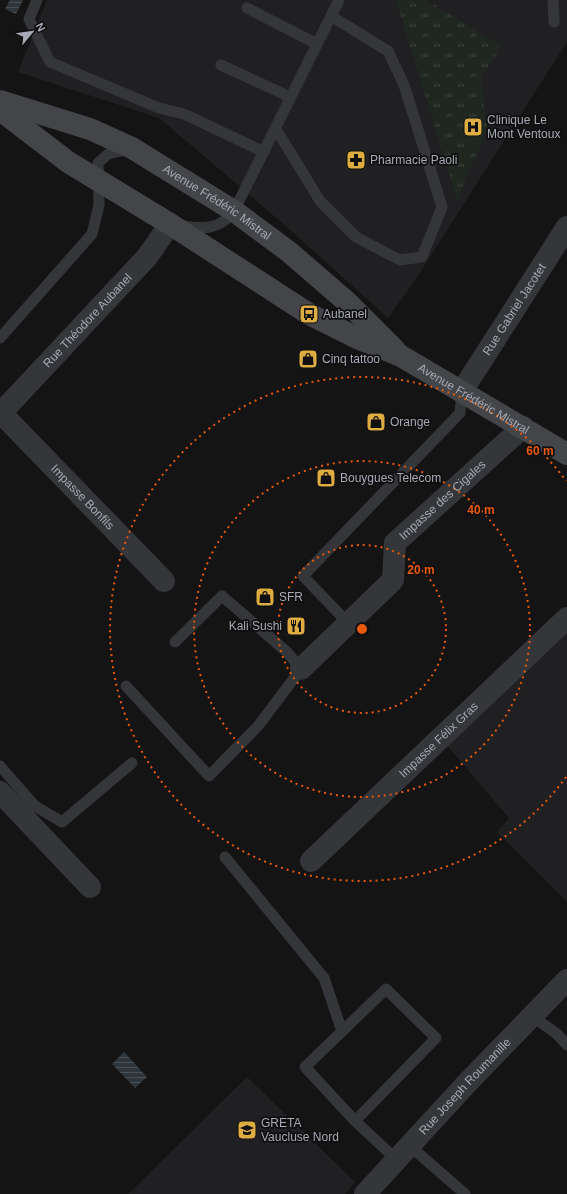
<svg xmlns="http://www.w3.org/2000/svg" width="567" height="1194" font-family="Helvetica,sans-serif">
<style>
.built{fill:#202022}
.grass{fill:url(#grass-tufts)}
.water{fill:url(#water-rules)}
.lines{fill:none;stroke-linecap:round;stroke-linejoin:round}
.lane{stroke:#35363a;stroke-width:11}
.street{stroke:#35363a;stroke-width:22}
.secondary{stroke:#434549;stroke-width:22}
.ring{fill:none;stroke:#e8590c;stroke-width:2;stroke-dasharray:2 4}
.labels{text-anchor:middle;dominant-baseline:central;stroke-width:3.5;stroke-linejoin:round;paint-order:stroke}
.poi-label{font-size:12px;fill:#a7aab4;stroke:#0f0f10;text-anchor:start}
.street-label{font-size:12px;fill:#a7aab4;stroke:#0f0f10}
.centre{fill:#e8590c;stroke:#0f0f10;stroke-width:2}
.ring-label{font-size:12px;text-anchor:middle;font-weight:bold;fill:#e8590c;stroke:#0f0f10;stroke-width:3.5;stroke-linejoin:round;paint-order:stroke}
</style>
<defs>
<pattern id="grass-tufts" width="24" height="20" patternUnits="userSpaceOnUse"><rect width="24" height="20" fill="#202721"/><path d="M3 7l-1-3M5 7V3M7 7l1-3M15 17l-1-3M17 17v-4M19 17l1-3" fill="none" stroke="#3e443f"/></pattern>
<pattern id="water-rules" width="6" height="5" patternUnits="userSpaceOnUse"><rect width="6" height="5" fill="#2e363c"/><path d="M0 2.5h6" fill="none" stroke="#495056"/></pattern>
</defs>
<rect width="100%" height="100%" fill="#141415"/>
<g class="built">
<path d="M47 0H567V42L414 282 388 318 280 221 159 118 18 72Z"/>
<path d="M567 633V902L497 832 509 818 445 743Z"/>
<path d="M247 1077 355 1182 345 1194H128Z"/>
</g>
<path class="grass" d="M396 0H426L502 46 481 77 487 130 457 200Z"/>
<g class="water">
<path d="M10 0H23L16 14 5 9Z"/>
<path d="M124 1052 147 1077 135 1088 112 1064Z"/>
</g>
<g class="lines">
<g class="lane">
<path d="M37 0 29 19 50 62 159 108 184 114 264 152"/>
<path d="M553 0 554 22"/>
<path d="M247 8 317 44"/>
<path d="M221 65 290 97"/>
<path d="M276 129 320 201 356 237 400 260 422 257 442 207 404 85 388 51 331 16"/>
<path d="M183 226C203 229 220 230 234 211L339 0"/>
<path d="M0 338 92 234 99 205 98 163 108 154 130 149"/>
<path d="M348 623 303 576 460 413 462 391"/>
<path d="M126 686 209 776 258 726 301 669 287 652 222 596 175 642"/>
<path d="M0 766 35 806 62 822 132 763"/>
<path d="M225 857 324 978 342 1031"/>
<path d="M532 1016 557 1034 567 1045"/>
<path d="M355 1121 436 1038 386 989 305 1067 355 1121 397 1160"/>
<path d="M410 1146 465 1194"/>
</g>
<g class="street">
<path id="s1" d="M462 391 567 227"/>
<path id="s2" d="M1 413 164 581"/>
<path id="s3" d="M0 414 147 257 170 224"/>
<path id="s4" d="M301 669 393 580 395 543 523 427"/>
<path d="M0 792 90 887"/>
<path id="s5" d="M311 861 567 618"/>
<path id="s6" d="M365 1194 469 1081 567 980"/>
</g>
<g class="secondary">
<path id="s7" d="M0 101 90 129 132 148 234 211 288 251 347 302 395 350"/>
<path id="s8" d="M0 110 68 162 170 224 309 314 357 338 401 356 567 454"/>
</g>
</g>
<g class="ring">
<circle cx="362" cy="629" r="84"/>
<circle cx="362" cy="629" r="168"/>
<path d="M566 777A252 252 0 1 1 566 481"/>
</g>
<defs>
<g id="hospital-square" transform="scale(1)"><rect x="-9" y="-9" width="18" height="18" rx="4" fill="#dead42" stroke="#0f0f10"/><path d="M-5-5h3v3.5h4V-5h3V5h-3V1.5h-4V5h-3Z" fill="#111"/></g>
<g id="pharmacy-square" transform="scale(1)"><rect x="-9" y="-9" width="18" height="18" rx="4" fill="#dead42" stroke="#0f0f10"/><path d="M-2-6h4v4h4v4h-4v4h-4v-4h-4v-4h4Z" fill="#111"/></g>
<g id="bus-square" transform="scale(1)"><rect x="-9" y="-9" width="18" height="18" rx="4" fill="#dead42" stroke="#0f0f10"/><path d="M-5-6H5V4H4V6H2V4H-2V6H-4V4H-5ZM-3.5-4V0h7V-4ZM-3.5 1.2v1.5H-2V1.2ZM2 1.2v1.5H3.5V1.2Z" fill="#111"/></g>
<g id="shop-square" transform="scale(1)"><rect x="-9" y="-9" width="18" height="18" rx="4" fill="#dead42" stroke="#0f0f10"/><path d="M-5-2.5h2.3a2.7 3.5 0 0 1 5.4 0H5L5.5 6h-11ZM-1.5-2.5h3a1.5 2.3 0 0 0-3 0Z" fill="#111"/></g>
<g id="restaurant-square" transform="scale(1)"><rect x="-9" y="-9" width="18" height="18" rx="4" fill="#dead42" stroke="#0f0f10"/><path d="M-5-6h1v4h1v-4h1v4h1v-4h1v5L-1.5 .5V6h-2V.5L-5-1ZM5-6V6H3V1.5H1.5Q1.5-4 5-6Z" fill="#111"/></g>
<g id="university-square" transform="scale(1)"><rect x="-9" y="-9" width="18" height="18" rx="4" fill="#dead42" stroke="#0f0f10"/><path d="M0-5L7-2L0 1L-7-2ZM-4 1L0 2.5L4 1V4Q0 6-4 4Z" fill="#111"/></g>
</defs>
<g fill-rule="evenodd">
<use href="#hospital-square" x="473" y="127"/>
<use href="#pharmacy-square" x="356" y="160"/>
<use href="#bus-square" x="309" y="314"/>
<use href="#shop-square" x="308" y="359"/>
<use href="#shop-square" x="376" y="422"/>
<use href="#shop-square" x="326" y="478"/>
<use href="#shop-square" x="265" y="597"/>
<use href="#restaurant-square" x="296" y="626"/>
<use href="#university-square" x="247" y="1130"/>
</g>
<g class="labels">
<g class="poi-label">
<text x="487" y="120">Clinique Le<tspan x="487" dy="14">Mont Ventoux</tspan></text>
<text x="370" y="160">Pharmacie Paoli</text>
<text x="323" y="314">Aubanel</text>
<text x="322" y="359">Cinq tattoo</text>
<text x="390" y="422">Orange</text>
<text x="340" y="478">Bouygues Telecom</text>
<text x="279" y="597">SFR</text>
<text x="282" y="626" text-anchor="end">Kali Sushi</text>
<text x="261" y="1123">GRETA<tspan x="261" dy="14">Vaucluse Nord</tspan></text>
</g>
<g class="street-label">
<text stroke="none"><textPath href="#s7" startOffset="241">Avenue Frédéric Mistral</textPath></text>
<text stroke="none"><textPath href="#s1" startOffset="97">Rue Gabriel Jacotet</textPath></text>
<text stroke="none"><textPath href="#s3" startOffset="128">Rue Théodore Aubanel</textPath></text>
<text stroke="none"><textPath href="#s8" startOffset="556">Avenue Frédéric Mistral</textPath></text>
<text stroke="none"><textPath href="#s2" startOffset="117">Impasse Bonfils</textPath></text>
<text stroke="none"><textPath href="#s4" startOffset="229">Impasse des Cigales</textPath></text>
<text stroke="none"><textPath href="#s5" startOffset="176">Impasse Félix Gras</textPath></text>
<text stroke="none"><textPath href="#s6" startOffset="147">Rue Joseph Roumanille</textPath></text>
</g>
</g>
<circle cx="362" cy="629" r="6" class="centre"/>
<g class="ring-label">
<text x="540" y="455">60 m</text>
<text x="481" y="514">40 m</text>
<text x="421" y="574">20 m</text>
</g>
<g transform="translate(32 32) rotate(61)" stroke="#0f0f10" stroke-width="3" paint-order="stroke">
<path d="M0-3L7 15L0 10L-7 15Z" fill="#a7aab4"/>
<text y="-6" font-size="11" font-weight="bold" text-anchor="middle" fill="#a7aab4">N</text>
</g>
</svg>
